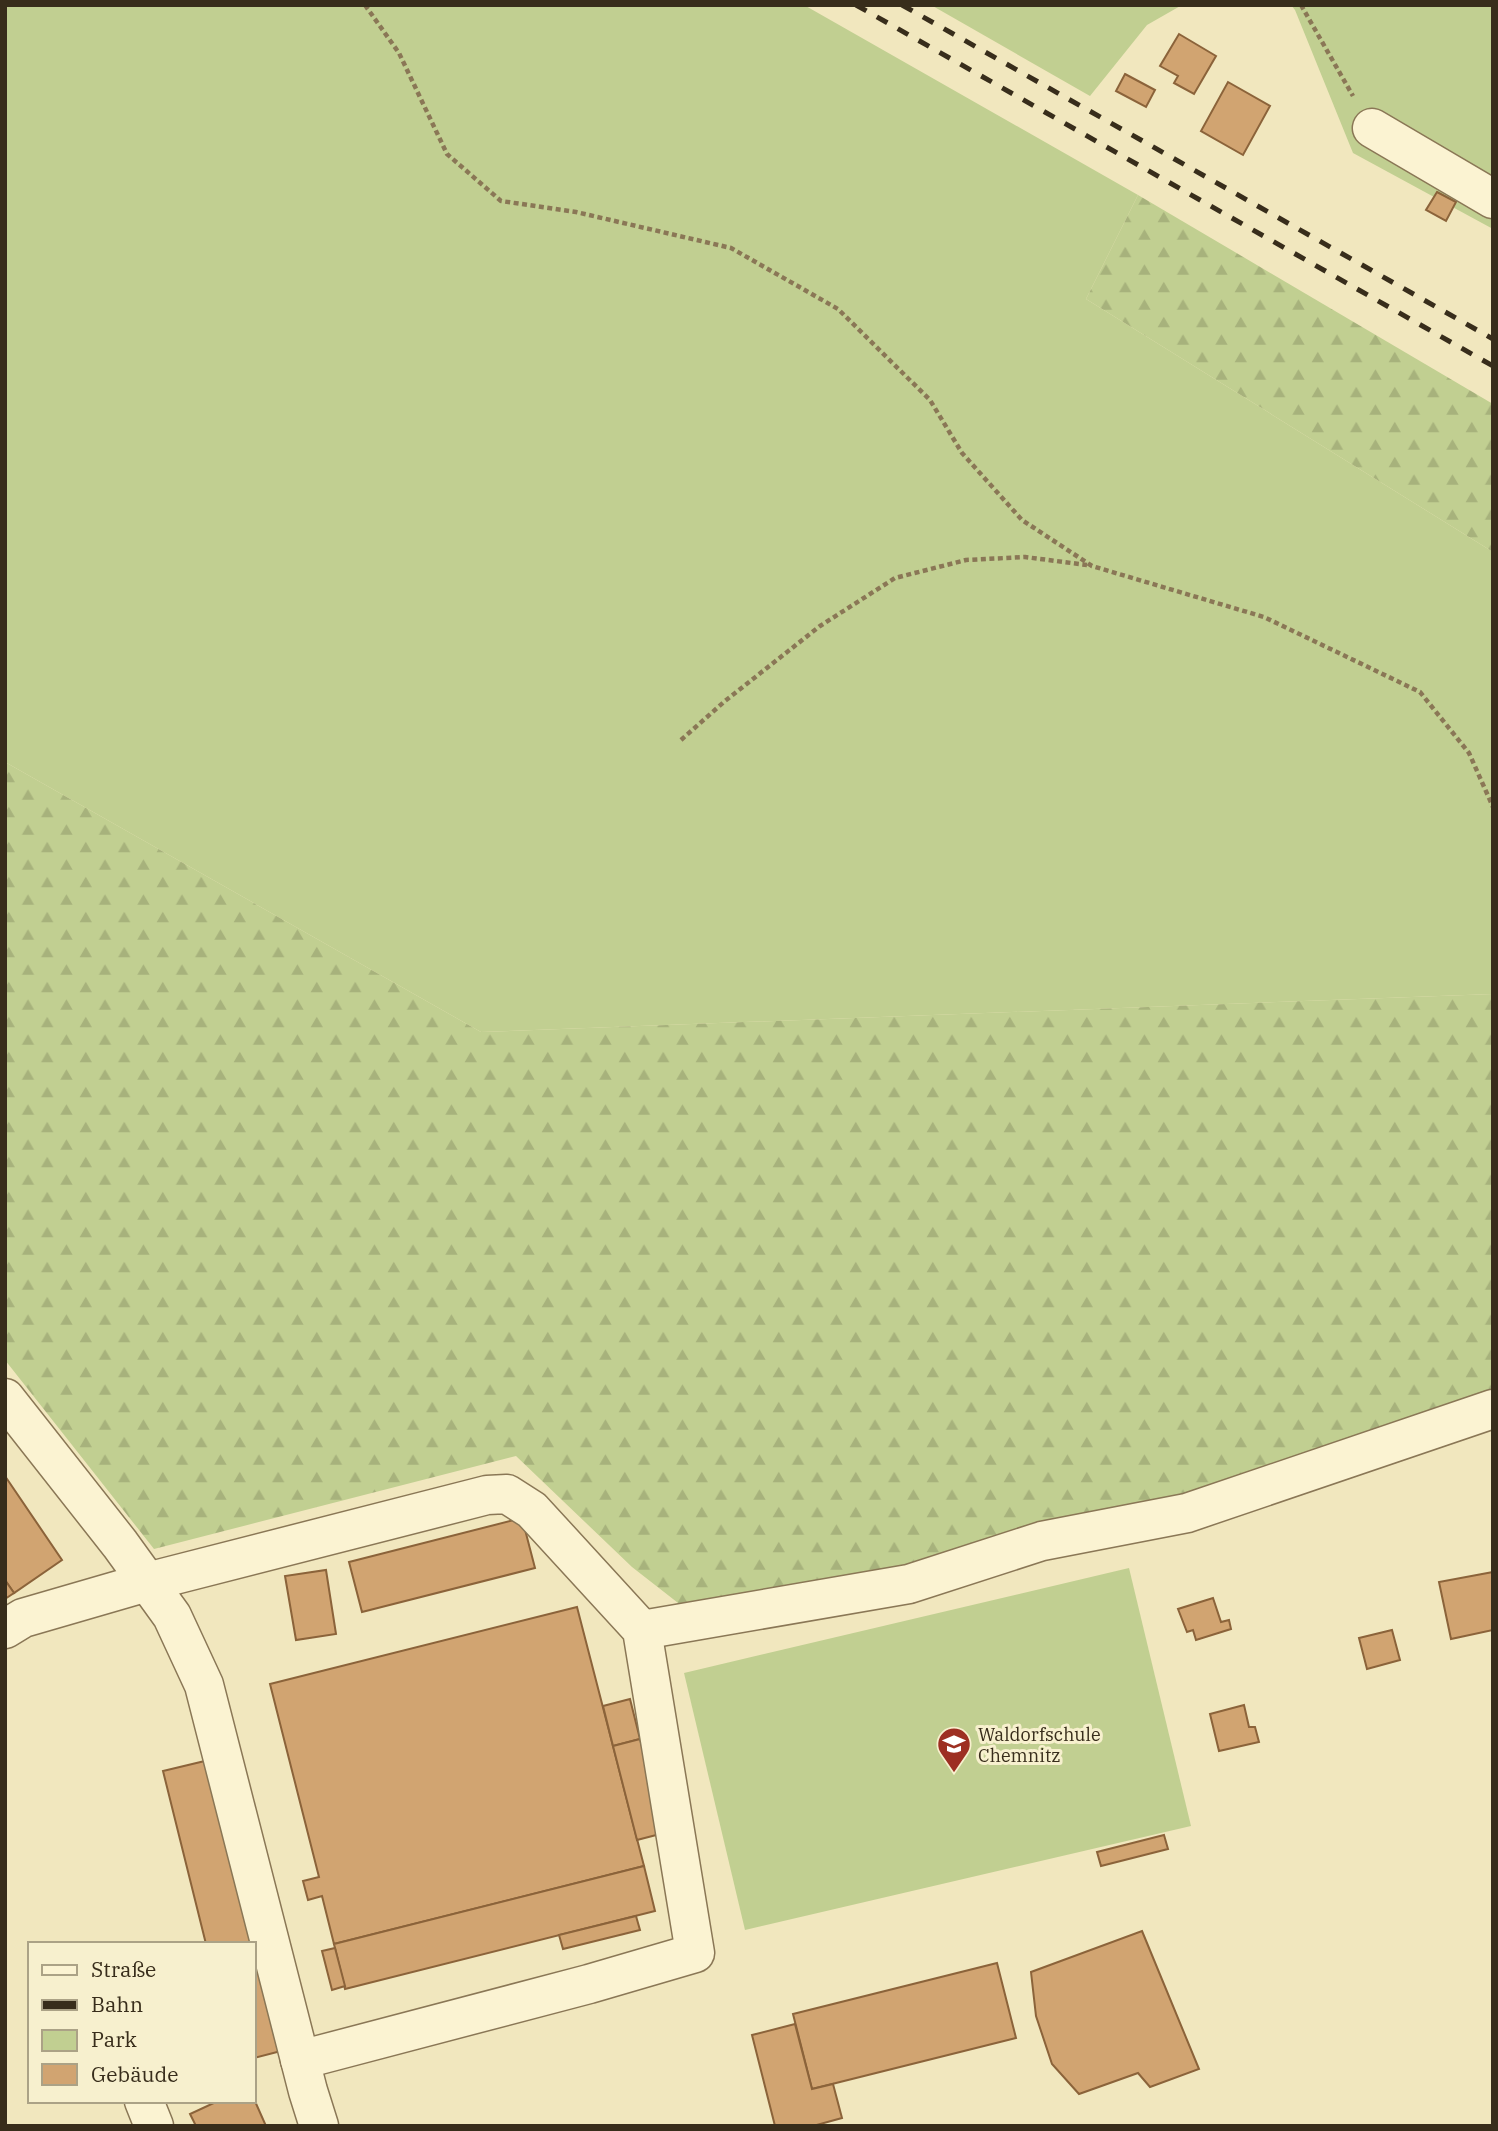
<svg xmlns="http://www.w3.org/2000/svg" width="1498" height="2131" font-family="'IBM Plex Serif',serif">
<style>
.green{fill:#c1cf91}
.forest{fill:url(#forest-firs)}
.building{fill:#d1a471;stroke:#8b633a;stroke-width:2}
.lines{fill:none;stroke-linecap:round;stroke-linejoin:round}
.minor-casing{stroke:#8a7756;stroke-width:41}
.path{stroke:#8a7756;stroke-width:4.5;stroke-dasharray:5 3.5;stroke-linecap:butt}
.minor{stroke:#fbf3d2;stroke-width:38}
.rail{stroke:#382d1b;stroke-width:5;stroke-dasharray:12 12;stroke-linecap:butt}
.labels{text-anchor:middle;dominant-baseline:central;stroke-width:6;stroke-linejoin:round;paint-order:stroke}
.poi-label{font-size:18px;fill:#382d1b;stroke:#f7f0ce;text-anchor:start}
</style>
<defs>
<pattern id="forest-firs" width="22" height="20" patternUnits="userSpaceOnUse" patternTransform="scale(1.75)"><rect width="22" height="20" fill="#c1cf91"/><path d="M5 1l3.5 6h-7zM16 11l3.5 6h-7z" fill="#a7b27c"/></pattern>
</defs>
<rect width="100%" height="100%" fill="#f1e7be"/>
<g class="green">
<path d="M5 5H804L1138 195 1086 299 1493 552V994L481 1032 5 762Z"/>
<path d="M931 5H1182L1147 25 1090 96Z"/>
<path d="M1291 5H1493V229L1353 153 1295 10Z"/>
<path d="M1129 1568 1191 1826 745 1930 684 1673Z"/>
</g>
<g class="forest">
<path d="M1138 195 1493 404V552L1086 299Z"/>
<path d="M5 762 481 1032 1493 994V1390L1116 1516 705 1624 632 1567 516 1456 154 1549 5 1360Z"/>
</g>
<g class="building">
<path d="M1179 34 1216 56 1194 94 1174 83 1178 76 1160 66Z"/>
<path d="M1125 74 1155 90 1146 107 1116 91Z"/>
<path d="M1228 82 1270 106 1243 155 1201 131Z"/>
<path d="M1437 192 1456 202 1446 221 1426 210Z"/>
<path d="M5 1476 62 1560 14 1593 5 1580Z"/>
<path d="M522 1518 535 1568 362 1612 349 1562Z"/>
<path d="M326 1570 336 1634 296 1640 285 1576Z"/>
<path d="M1493 1572V1630L1451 1639 1439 1582Z"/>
<path d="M5 1580 14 1593 5 1599Z"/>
<path d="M1213 1598 1221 1622 1229 1620 1231 1629 1196 1640 1193 1630 1187 1632 1178 1609Z"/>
<path d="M577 1607 644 1866 334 1944 322 1896 308 1900 303 1881 319 1877 270 1684Z"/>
<path d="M1392 1630 1400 1660 1367 1669 1359 1638Z"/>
<path d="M630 1699 640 1739 613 1746 603 1706Z"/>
<path d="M1244 1705 1249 1727H1255L1259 1742 1219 1751 1210 1714Z"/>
<path d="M640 1739 664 1833 637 1840 613 1746Z"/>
<path d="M209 1760 281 2051 254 2058V1944H206L163 1771Z"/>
<path d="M1164 1835 1168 1849 1101 1866 1097 1852Z"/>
<path d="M644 1866 655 1911 345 1989 334 1944Z"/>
<path d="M636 1916 640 1930 563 1949 559 1935Z"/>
<path d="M1142 1931 1199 2069 1150 2087 1138 2073 1079 2094 1052 2064 1036 2016 1031 1972Z"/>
<path d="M335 1948 345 1986 332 1990 322 1951Z"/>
<path d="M997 1963 1016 2038 812 2089 793 2014Z"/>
<path d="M795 2024 812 2089 833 2084 842 2118 813 2126H775L752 2035Z"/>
<path d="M254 2099 266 2126H196L190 2114 218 2101H254Z"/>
</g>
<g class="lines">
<g class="minor-casing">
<g id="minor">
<path d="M1372 128 1493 199"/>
<path d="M5 1398 120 1544 172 1616 204 1685 308 2091 319 2126"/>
<path d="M5 1629 23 1618 147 1582 487 1495 507 1494 532 1510 642 1630 695 1953 589 1984 300 2060"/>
<path d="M642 1630 909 1584 1042 1541 1187 1513 1493 1409"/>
<path d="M144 2101 154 2126"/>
</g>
</g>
<g class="path">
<path d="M365 5 399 53 447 154 501 201 576 212 731 248 838 309 930 400 962 453 1022 520 1092 566 1264 617 1420 692 1469 753 1493 807"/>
<path d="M1301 5 1353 96"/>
<path d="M681 740 725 701 820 626 895 578 966 560 1025 557 1087 565"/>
</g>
<use href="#minor" class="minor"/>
<g class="rail">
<path d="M856 5 1493 366"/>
<path d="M902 5 1493 339"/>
</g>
</g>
<defs>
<g id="school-pin" transform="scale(1.75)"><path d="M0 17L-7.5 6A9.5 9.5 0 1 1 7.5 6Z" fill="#9d2f22" stroke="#f7f0ce"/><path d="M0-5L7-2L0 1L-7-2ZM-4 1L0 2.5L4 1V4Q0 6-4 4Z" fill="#fff"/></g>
</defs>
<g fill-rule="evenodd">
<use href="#school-pin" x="954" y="1744"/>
</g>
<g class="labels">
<g class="poi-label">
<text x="978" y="1734">Waldorfschule<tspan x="978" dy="21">Chemnitz</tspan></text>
</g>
</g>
<rect width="1498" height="2131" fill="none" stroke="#382d1b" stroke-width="14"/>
<rect x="28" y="1942" width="228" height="161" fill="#f7f0ce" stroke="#aba286" stroke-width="2"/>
<rect x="42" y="1965" width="35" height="10" fill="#fbf3d2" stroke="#aba286" stroke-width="2"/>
<text x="91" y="1977" font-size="21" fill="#382d1b">Straße</text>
<rect x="42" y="2000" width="35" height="10" fill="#382d1b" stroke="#aba286" stroke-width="2"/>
<text x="91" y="2012" font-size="21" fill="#382d1b">Bahn</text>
<rect x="42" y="2030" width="35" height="21" fill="#c1cf91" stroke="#aba286" stroke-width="2"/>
<text x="91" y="2047" font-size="21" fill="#382d1b">Park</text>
<rect x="42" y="2064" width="35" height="21" fill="#d1a471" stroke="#aba286" stroke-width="2"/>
<text x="91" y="2082" font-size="21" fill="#382d1b">Gebäude</text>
</svg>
